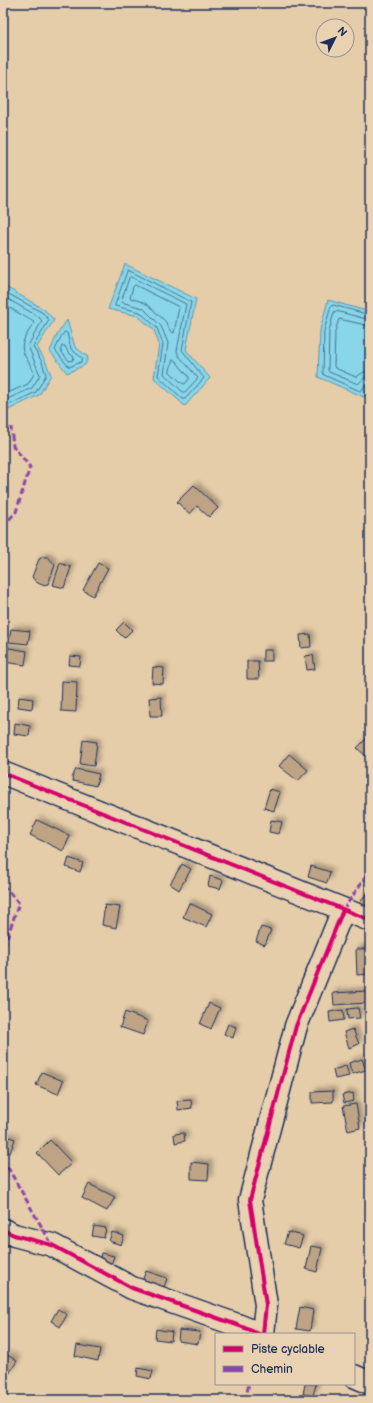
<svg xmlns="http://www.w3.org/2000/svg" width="373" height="1403" font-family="'Balsamiq Sans',sans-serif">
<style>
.water{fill:#88d6e7;stroke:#5c93b0}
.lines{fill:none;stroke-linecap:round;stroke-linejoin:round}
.shore{stroke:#477295;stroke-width:1}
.building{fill:#bea485;stroke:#1b2f5e;filter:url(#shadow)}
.street-casing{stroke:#1b2f5e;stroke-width:25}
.street{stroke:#e9d2b1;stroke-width:22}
.quiet{stroke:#8e44ad;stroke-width:3;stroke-dasharray:6 3;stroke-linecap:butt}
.cycleway-casing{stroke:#e9d2b1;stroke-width:6}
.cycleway{stroke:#d6006c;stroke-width:4}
</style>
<defs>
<filter id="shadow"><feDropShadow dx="3.5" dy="-3.5" stdDeviation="2" flood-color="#0004"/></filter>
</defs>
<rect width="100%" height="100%" fill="#e6cda9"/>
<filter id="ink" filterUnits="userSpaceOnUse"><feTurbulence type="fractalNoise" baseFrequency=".025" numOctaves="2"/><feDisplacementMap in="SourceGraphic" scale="8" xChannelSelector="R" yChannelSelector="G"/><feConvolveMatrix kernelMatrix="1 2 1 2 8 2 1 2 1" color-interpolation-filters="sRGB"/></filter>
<g filter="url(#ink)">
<g class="water">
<path d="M125 264 196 299 186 350 210 378 185 406 154 378 159 344 154 330 138 316 108 309Z"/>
<path d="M6 287 45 310 54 320 37 347 45 360 51 375 39 395 6 411 3 410V290Z"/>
<path d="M328 300 370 312V382L364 397 318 377 320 330Z"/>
<path d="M67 320 75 347 88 357 85 365 67 373 50 351 57 335Z"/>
</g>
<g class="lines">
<g class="shore">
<path d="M128 270 191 302 182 350 204 378 185 399H183L158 376 163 344 157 328 140 312 115 306Z"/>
<path d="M131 277 186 304 177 351 179 356 198 378 185 392H183L164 374 168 343 161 326 143 308 121 302 129 278Z"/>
<path d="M135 285 179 307 174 333 171 332 165 321 148 305 143 302 130 298 133 287Z"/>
<path d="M3 293H7L43 313 49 320 33 347 42 362 46 375 36 392 6 406H3"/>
<path d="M3 298H6L39 317 42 321 30 342 28 346 40 375 32 388 3 401"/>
<path d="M3 304 34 322C31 329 25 335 23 342 19 354 32 363 34 374L28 384 3 395"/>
<path d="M370 315 333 305 331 306 324 331 323 373 324 375 360 391 362 390 366 383 370 382"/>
<path d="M370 320 336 311 334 312 329 331 328 370 329 372 358 384 364 378 370 377"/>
<path d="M370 326 339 319 335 332 334 366 335 368 356 377 364 372 370 371"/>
<path d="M65 332 67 333 71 349 83 359 81 362 69 367 55 350 61 337Z"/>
<path d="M62 346H65L68 352 74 357 73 360 69 361 61 351Z"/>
<path d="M173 360H175L189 377V379L185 384 182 383 170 372Z"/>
</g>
</g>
<g class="building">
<path d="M194 485 218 508 209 517 197 506 190 514 177 502Z"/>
<path d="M43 557H48L55 565 48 584 42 585 36 582 32 577 39 559Z"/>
<path d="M60 563 71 567 64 588 53 585Z"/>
<path d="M98 563 108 568 93 596 83 590Z"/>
<path d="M124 622 132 630 124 638 116 630Z"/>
<path d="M11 629 30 631 28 644 9 642Z"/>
<path d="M310 634 311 647 301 648 300 635Z"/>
<path d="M3 647 27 651 25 665 3 662Z"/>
<rect x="263" y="650" width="9" height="11"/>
<path d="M313 655 315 669 307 670 305 656Z"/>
<path d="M70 656 81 657 80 666 69 665Z"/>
<path d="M247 661H258L259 679H247Z"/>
<path d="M153 667 164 668 163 684 152 683Z"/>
<path d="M62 681 77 682 76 712 61 711Z"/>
<path d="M19 697 33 699 32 709 18 707Z"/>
<path d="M161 697 162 716H150L149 698Z"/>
<path d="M15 723 30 726 29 736 14 734Z"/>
<path d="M370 735V756L368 758 357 748Z"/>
<path d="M83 740 97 742 94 766 80 764Z"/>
<path d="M289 754 308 770 298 781 279 766Z"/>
<path d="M76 769 99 774 96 786 73 781 72 778Z"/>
<path d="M270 789 280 792 274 811 264 808Z"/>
<path d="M37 820 70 836 63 851 30 835Z"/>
<path d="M271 820 282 822 279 834 269 832Z"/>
<path d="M69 858 83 863 80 872 66 867Z"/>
<path d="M182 864 191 869 179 890 170 884Z"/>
<path d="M311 866 330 872 327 883 308 877Z"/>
<path d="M210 876 223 880 220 889 208 886Z"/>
<path d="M367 892 370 894V907L368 910 359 904Z"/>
<path d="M189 903 212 914 206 927 183 917Z"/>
<path d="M105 905 120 907 116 928 102 925Z"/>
<path d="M261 927 271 930 265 945 256 941Z"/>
<path d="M356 949H369L370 974 357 975Z"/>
<path d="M367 991V1003L334 1005 333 993Z"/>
<path d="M209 1003 220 1008 211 1029 200 1024Z"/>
<path d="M358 1008 360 1018 348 1019 347 1009Z"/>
<path d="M343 1010 344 1020 330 1022 329 1012Z"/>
<path d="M125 1012 148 1021 143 1035 120 1027Z"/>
<path d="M228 1024 236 1027 233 1038 224 1034Z"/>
<path d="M353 1029 359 1044 349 1048 344 1032Z"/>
<path d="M362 1059 366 1070 352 1074 349 1063Z"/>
<path d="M346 1066 349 1076 335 1079 333 1070Z"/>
<path d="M42 1072 63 1081 58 1094 36 1085Z"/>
<path d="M333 1091V1102L312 1103V1092Z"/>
<path d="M353 1093 354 1101 344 1103 342 1095Z"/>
<path d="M191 1100 192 1108 178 1110 177 1101Z"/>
<path d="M356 1104 360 1128 348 1131 343 1106Z"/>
<path d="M184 1133 185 1141 175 1143 174 1134Z"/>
<path d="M6 1136 15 1139 10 1153 3 1151V1145Z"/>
<path d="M50 1140 72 1163 58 1175 37 1153Z"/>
<path d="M191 1162 209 1164 208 1180 191 1179Z"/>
<path d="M89 1184 115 1197 107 1211 82 1198Z"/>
<path d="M94 1226 106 1228 104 1238 92 1236Z"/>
<path d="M112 1232 124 1236 121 1245 109 1241Z"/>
<path d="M288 1232 303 1236 299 1248 284 1244Z"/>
<path d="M311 1246 322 1248 317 1272 306 1269Z"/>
<path d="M101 1253 114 1256 111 1265 99 1263Z"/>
<path d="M146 1271 167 1278 164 1288 142 1281Z"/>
<path d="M370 1279V1299L366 1298Z"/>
<path d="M300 1307 313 1310 310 1331 296 1329Z"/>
<path d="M58 1309 67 1315 60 1327 51 1321Z"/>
<path d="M156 1329 172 1332 171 1341 155 1339Z"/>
<path d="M179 1330 200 1332 198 1344 178 1341Z"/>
<path d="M77 1345 100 1349 98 1361 75 1356Z"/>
<path d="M7 1355 17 1361 9 1374 3 1369V1361Z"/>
<path d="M138 1368 153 1371 151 1379 137 1376Z"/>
<path d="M305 1384H316L313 1396 303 1394Z"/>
</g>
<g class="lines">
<g class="street-casing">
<g id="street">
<path d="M3 773 370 920"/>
<path d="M3 1230 14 1235 52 1245 132 1288 240 1326 259 1334"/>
<path d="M263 1334 266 1305 250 1200 296 1026 343 910"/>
<path d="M354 1376 370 1383"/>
</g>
</g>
<use href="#street" class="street"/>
<g class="quiet">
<path d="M3 526 16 512 30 467 13 446 11 427"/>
<path d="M3 797V799"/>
<path d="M3 885 19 903 3 949"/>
<path d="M343 910 370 870"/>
<path d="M3 1159 52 1245"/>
<path d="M245 1400 249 1384"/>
</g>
<g class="cycleway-casing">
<g id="cycleway">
<path d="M3 773 370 920"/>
<path d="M3 1230 14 1235 52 1245 132 1288 240 1326 259 1334"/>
<path d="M263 1334 266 1305 250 1200 296 1026 343 910"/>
</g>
</g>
<use href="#cycleway" class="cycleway"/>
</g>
</g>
<rect width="373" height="1403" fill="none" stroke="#e9d2b1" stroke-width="16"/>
<rect x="8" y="8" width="357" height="1387" fill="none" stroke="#1b2f5e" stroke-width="1.5" filter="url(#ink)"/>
<rect x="215" y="1333" width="140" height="52" fill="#e9d2b1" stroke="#979190"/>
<rect x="223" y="1346" width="20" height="6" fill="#d6006c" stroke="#979190"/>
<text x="251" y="1353" font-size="12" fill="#1b2f5e">Piste cyclable</text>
<rect x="223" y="1366" width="20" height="6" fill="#8e44ad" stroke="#979190"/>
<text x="251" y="1373" font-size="12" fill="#1b2f5e">Chemin</text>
<g transform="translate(335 38) rotate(48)"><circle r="19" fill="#e9d2b1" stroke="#979190"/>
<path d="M0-3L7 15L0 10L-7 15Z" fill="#1b2f5e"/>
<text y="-6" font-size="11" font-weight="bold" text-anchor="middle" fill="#1b2f5e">N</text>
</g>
</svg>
